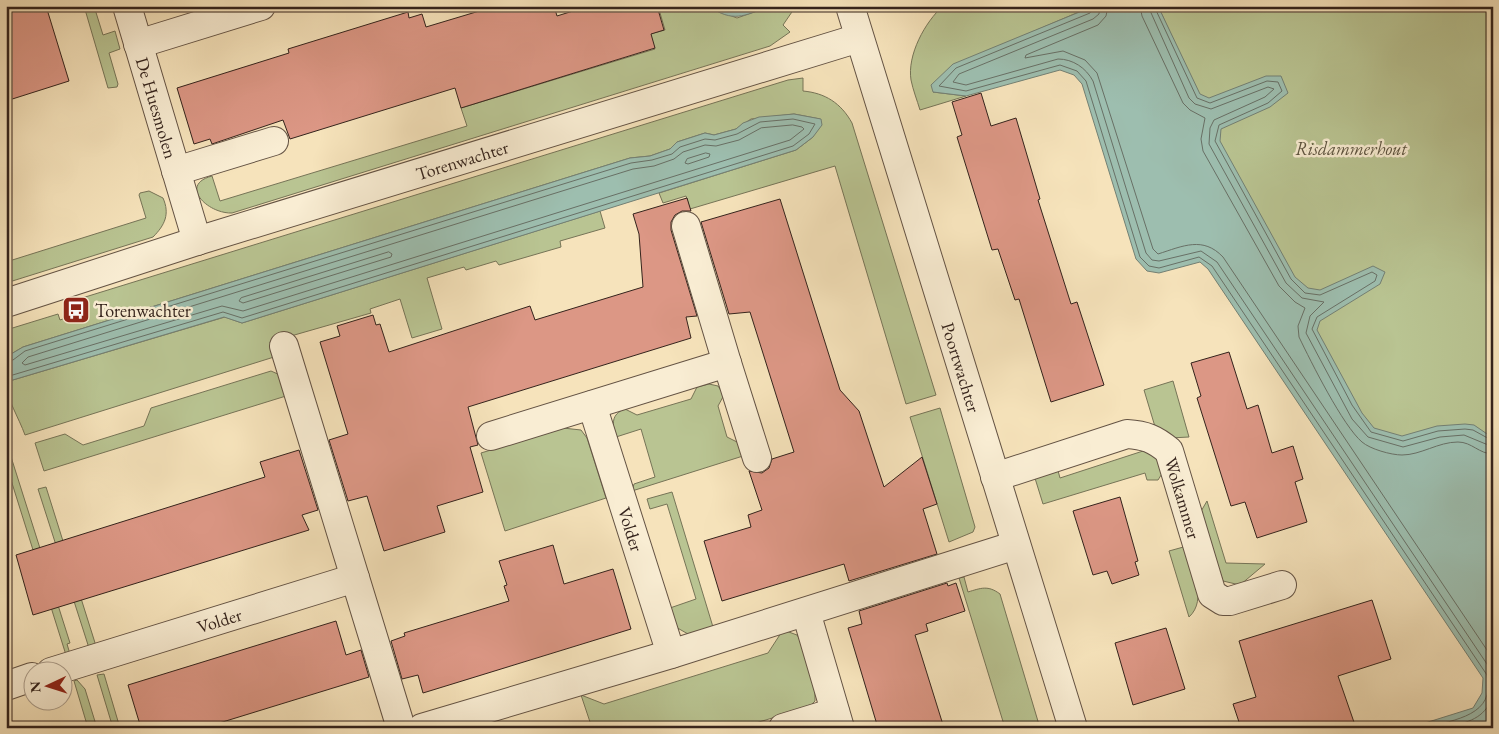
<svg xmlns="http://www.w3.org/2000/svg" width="1499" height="734" font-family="'EB Garamond',serif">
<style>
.green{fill:#b9c492;stroke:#767457}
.water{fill:#9dbeaf;stroke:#738074}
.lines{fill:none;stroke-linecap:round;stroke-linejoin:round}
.shore{stroke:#687066;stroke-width:1}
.building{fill:#dc9785;stroke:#34231c}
.minor-casing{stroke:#645344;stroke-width:30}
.minor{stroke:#f9edd3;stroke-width:28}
.labels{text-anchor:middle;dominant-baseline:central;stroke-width:5;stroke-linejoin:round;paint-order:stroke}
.street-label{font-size:18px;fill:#34231c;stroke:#f9edd3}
.park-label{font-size:18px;font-style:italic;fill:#5c533f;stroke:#f9edd3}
.poi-label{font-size:18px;fill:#34231c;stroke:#f9edd3;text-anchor:start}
</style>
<rect width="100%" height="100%" fill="#f6e3bb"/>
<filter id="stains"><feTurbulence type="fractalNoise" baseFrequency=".004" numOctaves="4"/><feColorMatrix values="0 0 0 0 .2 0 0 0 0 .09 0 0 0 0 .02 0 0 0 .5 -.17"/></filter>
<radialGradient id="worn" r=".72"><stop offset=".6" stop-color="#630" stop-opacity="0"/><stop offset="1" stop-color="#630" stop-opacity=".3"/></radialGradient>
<g class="green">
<path d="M84 6H94L103 35 115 31 120 49 109 53 118 84 117 87 108 88Z"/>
<path d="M658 6H712L713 9 737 18 771 6H796L783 25 790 32 770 46 232 213C208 214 178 185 212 176L220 201 467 126 461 108 655 49 650 34 665 30Z"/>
<path d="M943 6H1093L1025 35 933 92 966 96 920 110C917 100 913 90 911 80 907 55 925 22 943 6Z"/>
<path d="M1158 6H1493V569L1359 452Z"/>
<path d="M803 78V91C825 93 841 103 852 123L936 395 906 404 835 166 690 209 686 196 663 203 659 193 796 150 813 137 820 119 794 114 751 119 736 129 714 135 705 133 677 142 670 149 650 156 630 158 23 347 6 357V330L58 314 60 320 86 311 82 298 788 80Z"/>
<path d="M149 191 163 198C170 214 165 225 153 237L6 283V262L146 218 139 195 140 193Z"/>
<path d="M600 211 605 228 560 241 561 247 499 265 496 261 466 270 464 267 427 278 442 329 412 338 400 299 370 309 371 313 270 342 274 357 25 435C19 418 6 398 6 382L225 317 242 323Z"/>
<path d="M271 371 280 375 286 396 44 471 35 443 65 434 83 445 144 426 151 408Z"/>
<path d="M1173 381 1189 437 1170 438 1156 430 1144 390Z"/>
<path d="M709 384 718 386 724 395 718 406 727 437 739 443 743 456 632 491 634 484 655 477 641 429 616 437C612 424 611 414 625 409L637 415 691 399 697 387Z"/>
<path d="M940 408 975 527 973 532 949 542 910 417Z"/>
<path d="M563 428 581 430 587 438 606 498 505 531 481 453Z"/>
<path d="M6 441 70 643 67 644 70 654 66 655 6 464Z"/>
<path d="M1145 445 1155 452 1163 472 1158 480H1147L1145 473 1043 504 1034 475 1057 467 1060 478 1143 451Z"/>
<path d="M46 487 96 646 89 648 38 489Z"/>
<path d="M672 492 713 627 688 634 674 626 670 608 696 599 667 504 650 509 647 499Z"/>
<path d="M1207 501 1226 563 1265 564 1240 585 1223 581 1200 513Z"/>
<path d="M1187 546C1192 567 1208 600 1189 617L1169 551Z"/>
<path d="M964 577 968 592C981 588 988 585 1000 594L1040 728H1005L959 578Z"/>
<path d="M786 631 797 635 799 638 815 688V701L809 707 739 728H592L581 695 604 704 768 653 781 633Z"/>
<path d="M104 674 120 728H113L97 675Z"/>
<path d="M77 680 85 689 97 728H88L74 681Z"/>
</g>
<g class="water">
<path d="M712 6H771C747 14 736 23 713 9Z"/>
<path d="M1094 6H1158L1200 94 1209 98 1266 76H1281L1288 93 1270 107 1221 129 1220 141 1295 277 1308 288 1320 290 1373 266 1385 272 1380 284 1320 321 1317 330 1362 413 1374 428 1402 436 1437 426 1465 424 1474 425 1493 438V728H1409L1473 708 1482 693 1483 678 1208 269 1200 262 1159 273 1147 271 1136 259 1082 84 1074 75 1060 70 966 96 933 92 931 85 953 64Z"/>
<path d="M794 114 821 119 822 125 813 137 796 150 242 323 224 317 6 382V357L23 347 630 158 650 156 670 149 677 142 705 133 714 135 736 129 743 123 759 117Z"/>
</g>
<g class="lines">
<g class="shore">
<path d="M1094 6 1090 13 956 68 939 86 966 91 1060 65 1077 71 1086 81 1140 257 1149 266 1159 268 1199 257 1212 266 1487 675C1496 716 1455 719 1426 728"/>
<path d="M1100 6 1099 14 1093 19 959 74 953 82 966 85 1058 59C1073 59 1086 68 1093 81L1146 253 1152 260 1159 261 1201 251 1217 262 1493 673"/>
<path d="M1108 6 1106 16 1098 25 1026 55 1025 58 1063 51 1085 60 1097 73 1153 249 1158 254C1183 246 1203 236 1223 257L1493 659"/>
<path d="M1140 6 1142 16 1183 103 1190 110 1205 118 1201 139 1203 151 1279 286 1295 302 1305 308 1298 326 1299 337C1311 362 1343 426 1362 442 1370 449 1391 455 1402 455 1421 455 1438 442 1458 442 1472 442 1479 454 1493 454"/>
<path d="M1148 6 1189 98 1195 104 1211 109 1268 87 1274 89 1265 97 1214 120 1210 128 1209 144 1286 283 1302 298 1324 302 1310 316 1306 333 1352 419 1368 437 1403 447 1440 437 1464 435 1493 447"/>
<path d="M1154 6 1197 98 1210 103 1267 81 1278 82 1282 91 1268 103 1219 125 1215 141 1291 279 1305 293 1320 295 1372 272 1377 275 1375 281 1317 317 1312 329 1352 405 1371 432 1403 441 1438 431 1465 429 1473 430 1493 441"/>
<path d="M793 125 802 127 804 129 790 140 243 311 222 306 25 365 22 363 28 357 633 169 654 166 674 159 683 152 705 145 716 146 739 140 761 128Z"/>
<path d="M706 153 710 154 709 157 688 164 685 163 687 159Z"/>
<path d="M389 252 392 254 391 257 243 303 239 301 241 298Z"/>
<path d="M6 361 13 360 25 351 631 163 652 160 672 154 680 147 705 139 715 140 737 134 760 122 793 119 815 124 809 134 793 146 242 318 223 312 6 377"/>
<path d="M1447 728C1469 721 1483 720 1493 697"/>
</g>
</g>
<g class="building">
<path d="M6 6H46L69 81 6 101Z"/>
<path d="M496 6H554L557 16 589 6H657L664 30 651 34 655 48 461 108 455 88 290 139 283 120 212 144 210 139 194 144 177 88 289 53 288 49 408 12 409 18 422 14 426 27Z"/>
<path d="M981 93 991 126 1016 118 1040 199 1038 200 1071 304 1077 302 1104 385 1051 402 1019 299 1015 300 998 249 992 250 957 137 962 135 952 102Z"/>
<path d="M687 198 691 211H682L675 215 671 222V230L697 316 686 317 691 338 468 407 478 445 470 447 483 492 437 506 445 532 384 551 367 496 348 501 329 440 348 434 320 342 340 336 337 326 373 315 376 325 380 324 389 352 530 306 535 320 643 287 639 234 633 214Z"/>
<path d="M780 199 840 390 859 411 884 487 922 457 937 504 923 509 937 554 849 581 844 564 722 601 704 541 751 527 748 515 762 510 749 471 762 473 769 468 772 459 794 452 750 312 729 314 701 222Z"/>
<path d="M1229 352 1247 409 1258 405 1272 453 1293 446 1303 479 1295 482 1307 522 1257 538 1245 502 1231 506 1197 398 1201 396 1191 363Z"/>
<path d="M299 450 318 510 302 515 309 530 33 615 16 555 265 477 260 462Z"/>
<path d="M1120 497 1138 561 1135 562 1139 575 1112 584 1107 571 1093 575 1073 511Z"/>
<path d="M553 545 564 584 613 569 631 629 423 693 418 675 402 679 391 641 405 636 404 633 509 601 504 586 507 585 499 561Z"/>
<path d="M947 583 948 586 956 583 965 611 926 624 928 631 915 635 944 728H878L848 628 862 624 859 611Z"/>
<path d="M1372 600 1391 659 1338 676 1356 728H1241L1233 704 1256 697 1239 641Z"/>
<path d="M336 621 346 655 361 650 369 677 203 728H141L128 685Z"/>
<path d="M1166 628 1185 689 1133 705 1115 643Z"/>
</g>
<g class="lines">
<g class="minor-casing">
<g id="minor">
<path id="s1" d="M127 6 197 241"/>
<path id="s2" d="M850 6 1073 728"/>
<path d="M138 44 261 6"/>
<path d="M176 171 274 141"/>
<path id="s3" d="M6 303 197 241 859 38"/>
<path d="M284 346 401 728"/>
<path d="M727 363 757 458"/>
<path id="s4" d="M592 405 671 654"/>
<path d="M491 436 727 363 686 226"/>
<path id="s5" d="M995 477 1127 434C1145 435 1155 439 1169 451L1212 594 1223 601H1230L1282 585"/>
<path d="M806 612 840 728"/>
<path id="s6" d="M51 672 355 578"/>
<path d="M6 686 32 677"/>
<path d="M422 728 671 654 1016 545"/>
<path d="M783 728 835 712"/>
</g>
</g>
<use href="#minor" class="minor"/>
</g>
<defs>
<g id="bus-square" transform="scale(1.4375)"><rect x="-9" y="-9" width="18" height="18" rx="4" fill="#8f2418" stroke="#f9edd3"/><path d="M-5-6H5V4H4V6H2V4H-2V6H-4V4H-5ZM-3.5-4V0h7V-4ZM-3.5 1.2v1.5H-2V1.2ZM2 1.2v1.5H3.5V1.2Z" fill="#fff"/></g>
</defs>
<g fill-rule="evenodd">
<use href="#bus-square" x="76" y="310"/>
</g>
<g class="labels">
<g class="street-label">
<text stroke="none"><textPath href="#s1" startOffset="106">De Huesmolen</textPath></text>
<text stroke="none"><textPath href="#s3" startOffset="478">Torenwachter</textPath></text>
<text stroke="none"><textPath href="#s2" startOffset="378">Poortwachter</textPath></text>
<text stroke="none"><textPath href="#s5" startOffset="234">Wolkammer</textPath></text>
<text stroke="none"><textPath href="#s4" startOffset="130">Volder</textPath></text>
<text stroke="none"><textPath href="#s6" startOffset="176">Volder</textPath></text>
</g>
<g class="park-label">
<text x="1351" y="148">Risdammerhout</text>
</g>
<g class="poi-label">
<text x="95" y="310">Torenwachter</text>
</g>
</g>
<rect width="1499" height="734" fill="none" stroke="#f6e3bb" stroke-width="25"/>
<rect x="8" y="8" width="1484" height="719" fill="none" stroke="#34231c" stroke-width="2.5"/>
<rect x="12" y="12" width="1474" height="709" fill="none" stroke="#34231c"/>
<g transform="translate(48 686) rotate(266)"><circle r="24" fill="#f9edd3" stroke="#aa9c8a"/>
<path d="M0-4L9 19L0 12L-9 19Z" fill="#8f2418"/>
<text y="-8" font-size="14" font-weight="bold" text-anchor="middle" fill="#34231c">N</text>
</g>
<rect width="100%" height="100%" filter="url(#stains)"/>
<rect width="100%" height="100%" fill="url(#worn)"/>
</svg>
